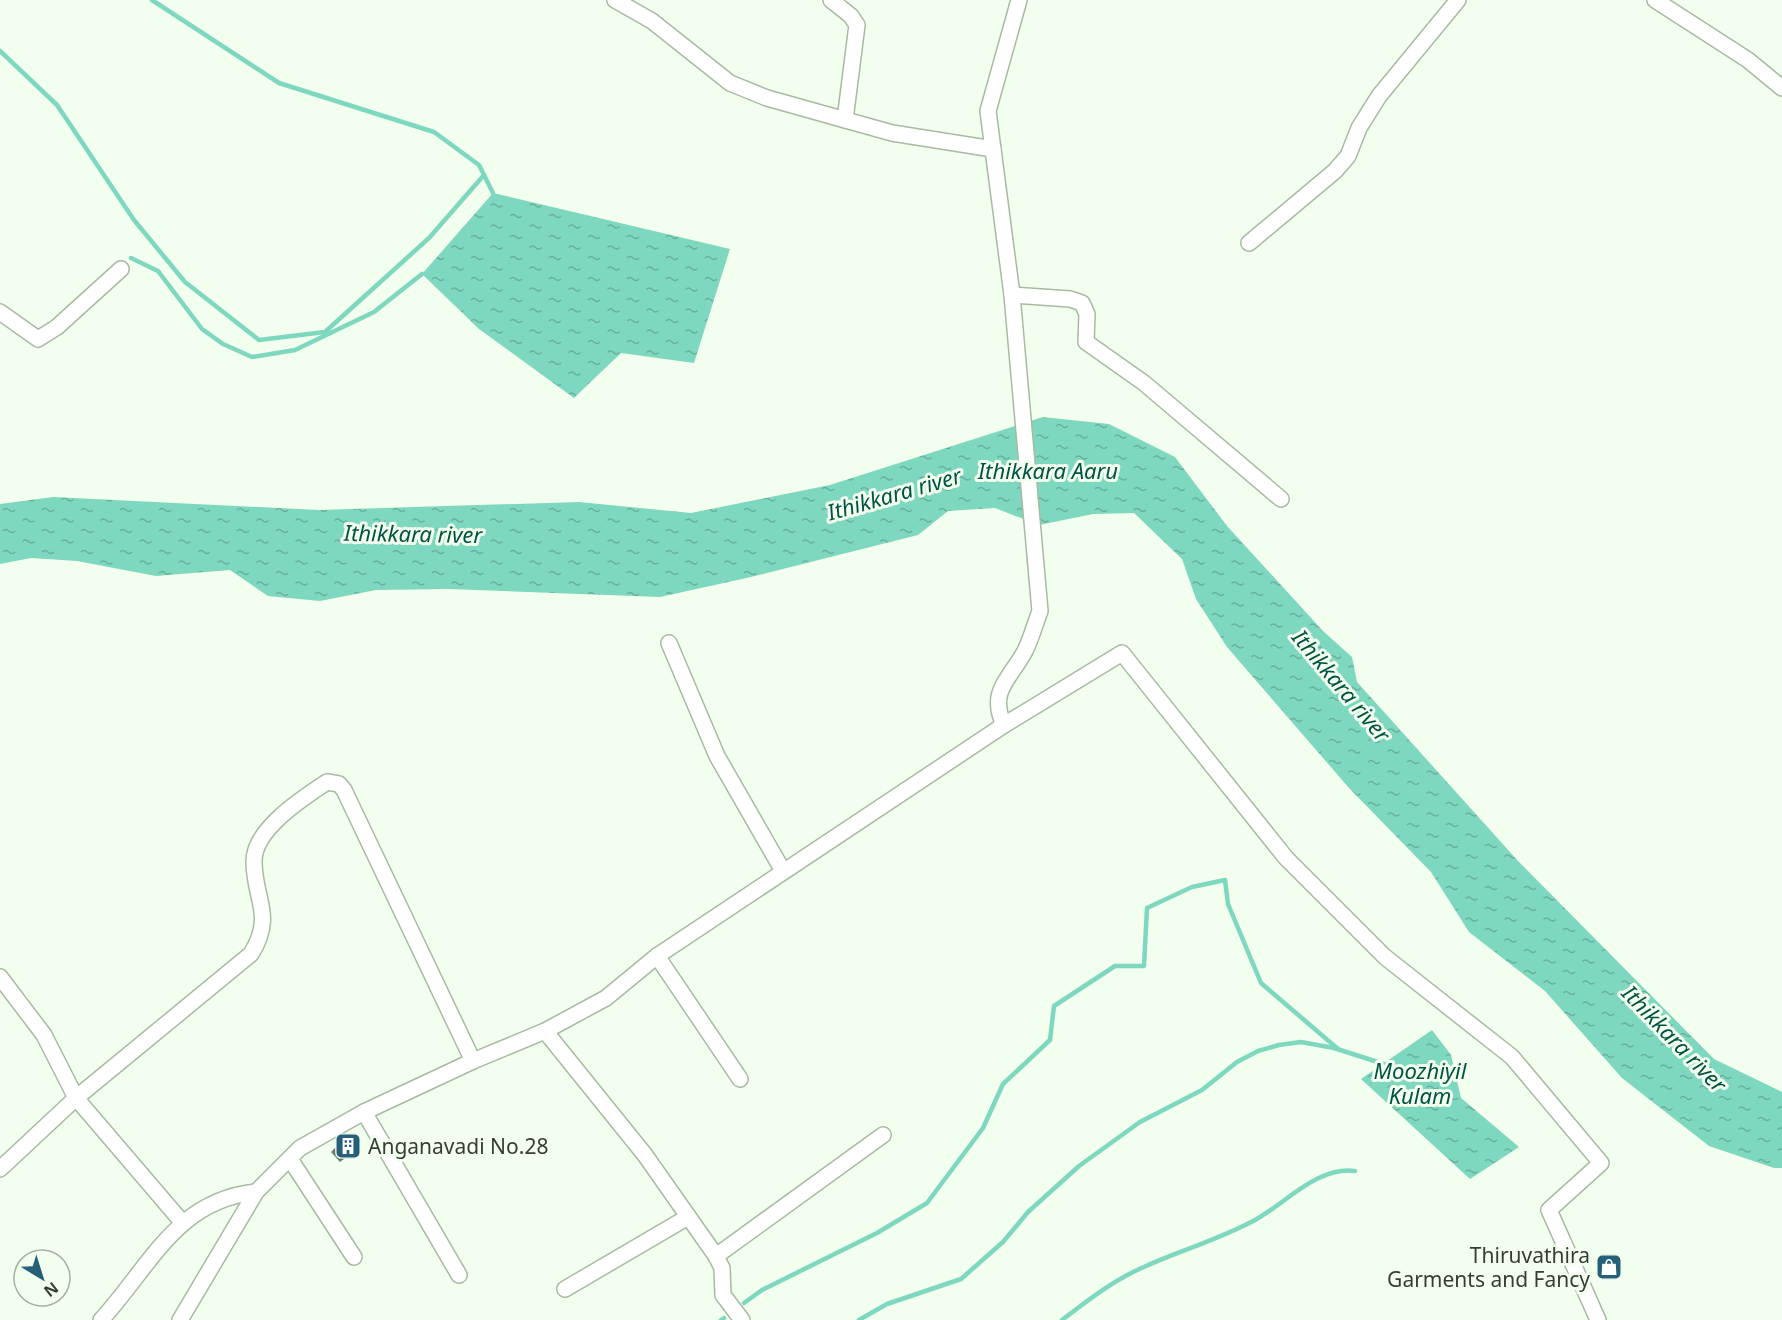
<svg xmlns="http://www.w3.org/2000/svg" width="1782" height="1320" font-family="'Noto Sans',sans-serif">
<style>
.water{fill:url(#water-ripples)}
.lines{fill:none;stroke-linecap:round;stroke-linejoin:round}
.stream{stroke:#7ed7bf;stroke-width:4.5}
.building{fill:url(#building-cross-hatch)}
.minor-casing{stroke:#a7bba1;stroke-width:18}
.minor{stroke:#fff;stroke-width:15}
.labels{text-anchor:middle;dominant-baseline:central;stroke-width:6;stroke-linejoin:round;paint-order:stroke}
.poi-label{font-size:21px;fill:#363e33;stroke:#f2feee;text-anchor:start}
.water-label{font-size:22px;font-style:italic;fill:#025344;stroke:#f2feee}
</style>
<defs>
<pattern id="water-ripples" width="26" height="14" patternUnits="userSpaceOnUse" patternTransform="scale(1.5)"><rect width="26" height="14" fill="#7ed7bf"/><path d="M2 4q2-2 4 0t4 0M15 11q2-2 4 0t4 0" fill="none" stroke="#68b09c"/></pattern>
<pattern id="building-cross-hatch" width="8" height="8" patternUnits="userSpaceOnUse" patternTransform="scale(1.5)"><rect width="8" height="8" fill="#6d8977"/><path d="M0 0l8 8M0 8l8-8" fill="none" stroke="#5a7162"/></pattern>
</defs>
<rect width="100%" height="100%" fill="#f2feee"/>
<g class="water">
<path d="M493 193 730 249 694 363 621 353 574 398 479 329 422 274Z"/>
<path d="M1043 417 1109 424 1175 457 1227 526 1323 631 1352 657 1357 682 1518 861 1714 1059 1782 1092V1168H1774L1709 1146 1622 1078 1545 991 1469 932 1431 872 1349 788 1227 647 1196 599 1182 559 1134 513 1093 514 1039 525 995 508 948 511 918 535 751 577 660 597 450 589 376 590 320 601 268 596 230 570 156 576 77 561 31 558 0 564V504L53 497 319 510 579 502 691 513 830 485Z"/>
<path d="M1432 1030 1451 1055 1461 1098 1519 1147 1470 1179 1361 1079Z"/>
</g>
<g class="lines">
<g class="stream">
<path d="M152 0 279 83 434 132 479 165 493 193"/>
<path d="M0 51 57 105 134 220 185 282 259 340 325 332 429 238 484 175"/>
<path d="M131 258 158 271 202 329 223 344 252 357 295 350 374 312 422 274"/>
<path d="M744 1303 762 1290 877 1233 927 1203 983 1128 1003 1084 1050 1040 1054 1006 1115 966H1144L1147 908 1192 887 1225 880 1228 904 1261 983 1338 1049"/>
<path d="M721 1320 724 1318"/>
<path d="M859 1320 887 1304 961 1279 1003 1242 1028 1212 1079 1166 1140 1122 1202 1090 1237 1062 1258 1051 1279 1045 1301 1042 1334 1048 1387 1065"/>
<path d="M1062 1320C1088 1300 1115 1279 1146 1266 1182 1250 1220 1239 1255 1220 1286 1203 1318 1166 1355 1171"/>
</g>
</g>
<path class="building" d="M347 1136 358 1148 340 1162 331 1152Z"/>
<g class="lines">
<g class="minor-casing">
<g id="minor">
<path d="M615 0 652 21 730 83 767 98 892 133 993 149"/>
<path d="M831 0 851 16 857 25 845 120"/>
<path d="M1019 0 988 111 1012 295 1040 611C1035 624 1031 639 1025 651 1010 679 988 691 1004 725L1122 653 1286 858 1385 957 1512 1057 1601 1163 1549 1210 1598 1320"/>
<path d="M1655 0 1748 60 1782 88"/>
<path d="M1249 243 1335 171 1348 156 1359 128 1379 96 1458 0"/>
<path d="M1012 295 1070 299 1082 303 1087 314 1086 342 1144 383 1281 499"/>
<path d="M0 312 38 339 57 327 121 269"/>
<path d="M669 643 717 756 783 871"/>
<path d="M657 956 740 1079"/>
<path d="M0 977 44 1035 76 1098 182 1222"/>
<path d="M545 1031 645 1155 716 1256 722 1268 723 1295 742 1320"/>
<path d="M364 1112 459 1275"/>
<path d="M290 1159 354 1257"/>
<path d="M0 1169 76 1098 251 954C275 915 254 900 254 861 254 829 303 798 327 782L339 784 344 790 473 1061"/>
<path d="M716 1256 883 1135"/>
<path d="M565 1289 688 1217"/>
<path d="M101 1320C150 1267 176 1200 256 1192"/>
<path d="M180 1320 256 1192 300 1148 364 1112 473 1061 545 1031 606 998 657 956 1004 725"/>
</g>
</g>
<use href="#minor" class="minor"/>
</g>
<defs>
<g id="building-square" transform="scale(1.35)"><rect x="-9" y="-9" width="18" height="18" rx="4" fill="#265f78" stroke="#f2feee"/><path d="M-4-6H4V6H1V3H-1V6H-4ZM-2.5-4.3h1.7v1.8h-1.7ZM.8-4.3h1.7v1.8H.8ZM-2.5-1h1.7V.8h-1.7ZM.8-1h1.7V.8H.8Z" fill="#fff"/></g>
<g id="shop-square" transform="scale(1.35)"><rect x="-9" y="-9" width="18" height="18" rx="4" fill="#265f78" stroke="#f2feee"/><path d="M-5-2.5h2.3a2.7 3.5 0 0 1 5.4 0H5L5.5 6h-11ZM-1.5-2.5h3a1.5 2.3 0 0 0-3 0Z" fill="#fff"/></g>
</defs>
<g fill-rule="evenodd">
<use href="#building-square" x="348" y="1146"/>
<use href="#shop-square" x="1609" y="1267"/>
</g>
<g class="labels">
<g class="poi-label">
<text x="368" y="1146">Anganavadi No.28</text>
<text x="1590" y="1255" text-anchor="end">Thiruvathira<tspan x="1590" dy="24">Garments and Fancy</tspan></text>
</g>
<g class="water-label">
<text x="1048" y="470">Ithikkara Aaru</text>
<text transform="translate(894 493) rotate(-16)">Ithikkara river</text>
<text transform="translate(413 533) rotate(1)">Ithikkara river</text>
<text transform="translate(1342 685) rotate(50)">Ithikkara river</text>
<text transform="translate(1675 1038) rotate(46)">Ithikkara river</text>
<text x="1420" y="1070">Moozhiyil<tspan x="1420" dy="25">Kulam</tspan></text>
</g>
</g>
<g transform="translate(42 1278) rotate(142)"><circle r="28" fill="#f2feee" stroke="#a7b1a3" stroke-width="1.5"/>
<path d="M0-4.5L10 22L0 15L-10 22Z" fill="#265f78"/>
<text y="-9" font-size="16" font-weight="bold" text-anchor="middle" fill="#363e33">N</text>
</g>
</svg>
